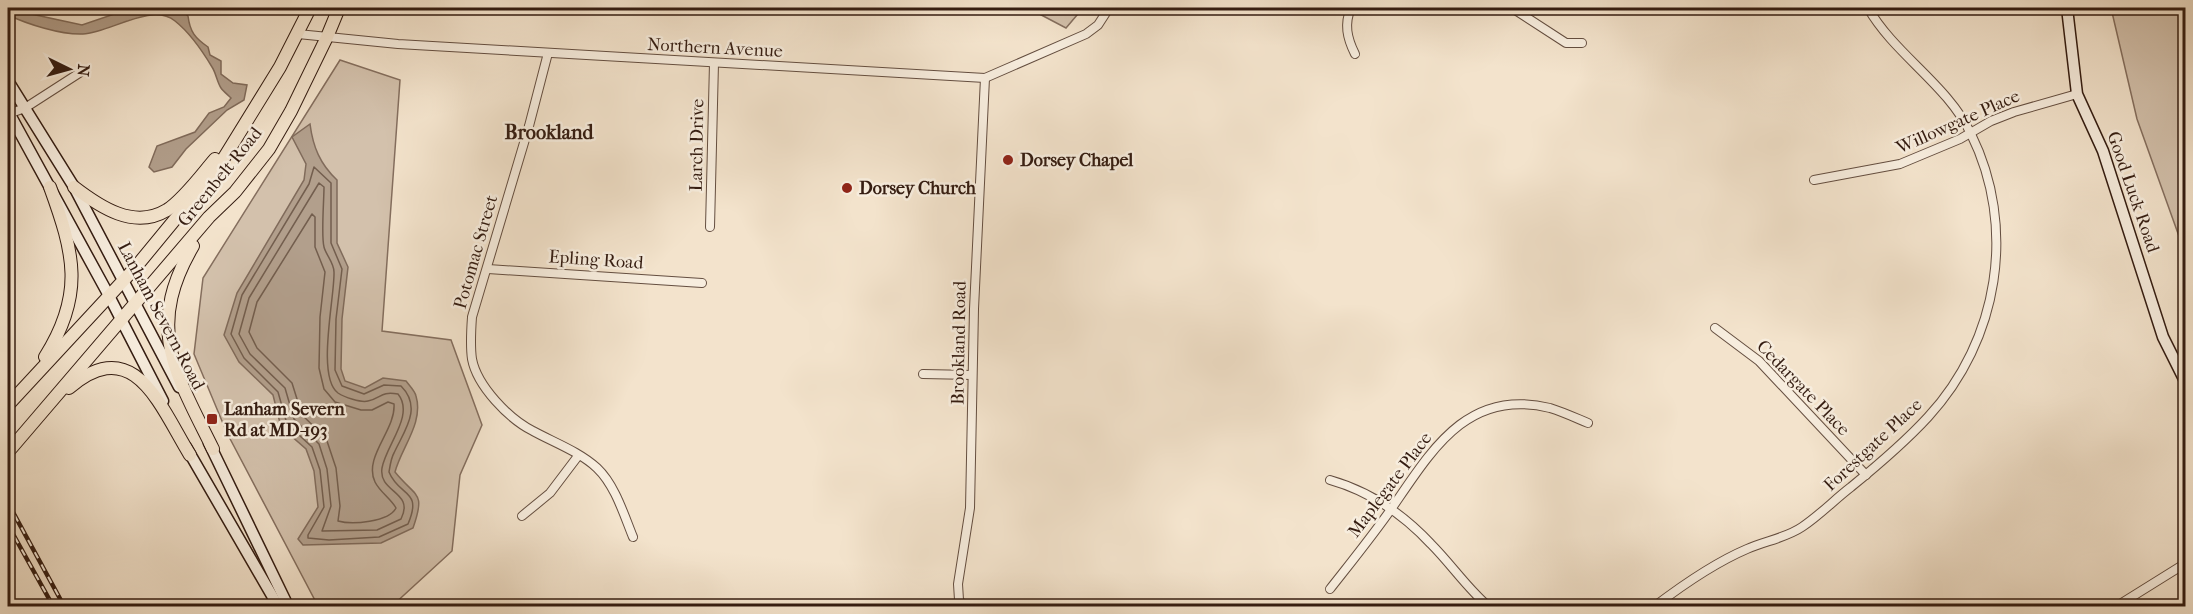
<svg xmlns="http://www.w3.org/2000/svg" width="2193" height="614" font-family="'IM FELL French Canon',serif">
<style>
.green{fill:#d3c1ac;stroke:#846e5e;stroke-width:1.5}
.water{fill:#b29f8c;stroke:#806b5b;stroke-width:1.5}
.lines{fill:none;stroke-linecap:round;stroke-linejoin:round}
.shore{stroke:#735e4e;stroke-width:1.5}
.street-casing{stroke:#644e40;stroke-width:10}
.secondary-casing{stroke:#341c11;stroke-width:13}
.primary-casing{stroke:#341c11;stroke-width:14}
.street{stroke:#f7edde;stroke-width:8}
.secondary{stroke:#f7edde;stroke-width:10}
.primary{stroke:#f3e3cc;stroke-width:12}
.rail-casing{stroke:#341c11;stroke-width:4.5}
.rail{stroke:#f7edde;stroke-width:2;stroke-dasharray:7;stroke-linecap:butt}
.poi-dot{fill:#8f2418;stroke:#f7edde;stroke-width:2}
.labels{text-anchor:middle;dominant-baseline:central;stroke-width:5;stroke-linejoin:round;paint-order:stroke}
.street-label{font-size:18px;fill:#341c11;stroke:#f7edde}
.poi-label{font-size:18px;font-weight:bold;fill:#341c11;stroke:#f7edde;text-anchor:start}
.neighbourhood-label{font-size:20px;font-weight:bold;fill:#341c11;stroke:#f7edde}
</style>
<rect width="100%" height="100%" fill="#f3e3cc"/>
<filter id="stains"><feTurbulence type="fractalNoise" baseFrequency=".00333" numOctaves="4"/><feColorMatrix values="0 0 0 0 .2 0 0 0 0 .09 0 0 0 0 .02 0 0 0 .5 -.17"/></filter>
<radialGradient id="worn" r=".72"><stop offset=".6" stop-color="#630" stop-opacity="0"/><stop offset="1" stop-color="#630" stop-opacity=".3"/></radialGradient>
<g class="green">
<path d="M1028 8H1083L1066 28Z"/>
<path d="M2111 8H2185V253L2137 119Z"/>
<path d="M340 60 400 80 382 331 451 340 482 425 460 475 452 551 392 606H318L227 433 194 354 203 278Z"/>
</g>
<g class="water">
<path d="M132 8H179L188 16C190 32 195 38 208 47L210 55 221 61V74L233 83 247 85 244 100 227 110 186 149 172 167 154 172 149 167 157 146 195 132 209 113 224 107 231 98C228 95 223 91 221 88 217 82 216 73 212 67 203 52 189 32 175 21 151 2 110 33 83 34 61 35 27 24 8 15V9L82 25Z"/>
<path d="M310 124C313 147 320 164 337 180V243L348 267 342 319 341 369 345 381 365 388 383 378 406 381C409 385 415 391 416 396 424 423 401 448 395 472 416 498 426 491 413 528L381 543 303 545 298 539 318 507 314 471 306 449 281 427 273 395 239 362 224 335 237 293 304 180 306 164 292 137Z"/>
</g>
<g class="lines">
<g class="shore">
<path d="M314 167 331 183V243L342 269 336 319 335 370 342 386 364 394 384 385 401 386C423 408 404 431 394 453 391 458 390 466 389 472 399 497 423 489 408 524L379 537 329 540 308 538V535L324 507 320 470 312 447 287 424 278 392 244 358 231 334 242 295 309 184Z"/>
<path d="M319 183 324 187C324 201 321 236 324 247 326 255 334 263 334 272 335 296 316 377 338 393 344 397 361 403 368 401 382 398 380 391 398 394 415 415 386 445 382 468 378 493 415 491 401 519L377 530 322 531 331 506 327 469 319 444 294 419 285 388 250 354 239 334 249 298Z"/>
<path d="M312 214 315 217V247L325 272 320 317 319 368 324 389 335 402 361 410H372L388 402 394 404C396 430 363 457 375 482 380 492 391 499 396 508 389 522 352 525 338 521L340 506 336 468 326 438 302 415 292 383 257 348 249 332 257 302Z"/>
</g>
<g class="street-casing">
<g id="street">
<path d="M1351 8C1344 24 1347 38 1355 54"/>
<path d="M1512 8 1566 43H1582"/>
<path d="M298 34 398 44 985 78 1086 34 1098 25 1109 8"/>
<path d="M548 53 529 126 472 317C471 331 470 345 472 359 477 386 509 419 533 431 553 442 580 452 597 468 615 485 624 515 633 537"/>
<path d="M8 114 25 108 84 70"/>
<path d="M1814 180 1900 164 1960 139 1991 121 2014 112 2077 94"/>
<path d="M710 227 714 63"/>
<path d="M488 269 702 283"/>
<path d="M1715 328 1759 361 1866 475"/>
<path d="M923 374 972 375"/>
<path d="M1330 480C1369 491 1403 514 1431 544 1451 564 1467 588 1488 606"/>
<path d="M522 516 550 493 578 456"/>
<path d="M1330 589C1352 561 1374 534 1394 505 1433 448 1469 388 1550 408 1563 412 1576 418 1588 423"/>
<path d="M964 606 959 600 958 584 970 508 974 309 985 78"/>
<path d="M1655 606C1684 584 1714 563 1747 549 1765 541 1786 538 1802 527 1820 515 1834 500 1851 487 1878 465 1905 442 1928 417 1999 340 2017 227 1971 134 1947 84 1895 55 1868 8"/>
<path d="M2117 606 2186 563"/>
</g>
</g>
<g class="secondary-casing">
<g id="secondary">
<path d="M2067 8 2077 94 2103 151 2163 337 2186 383"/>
<path d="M8 81 74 187 179 387"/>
<path d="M8 111 107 292 163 401"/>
<path d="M209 443 288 606"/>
<path d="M186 447 278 606"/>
</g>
</g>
<g class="primary-casing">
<g id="primary">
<path d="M74 187C100 207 134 230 167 210 184 199 202 174 215 159"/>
<path d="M193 246C145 328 175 372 213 449"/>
<path d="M45 357C85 294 74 253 50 187"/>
<path d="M69 388C134 332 160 406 190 455"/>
<path d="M8 405 135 268 219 166 280 67 310 8"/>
<path d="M8 452 209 217 235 192 269 149 291 111 327 37 339 8"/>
</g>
</g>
<use href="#street" class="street"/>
<use href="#secondary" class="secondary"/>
<use href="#primary" class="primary"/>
<g class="rail-casing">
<g id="rail">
<path d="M8 503 64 606"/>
<path d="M8 525 53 606"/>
</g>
</g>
<use href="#rail" class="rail"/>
</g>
<g class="poi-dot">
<circle cx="1008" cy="160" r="6"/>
<circle cx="847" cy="188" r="6"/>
<rect x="206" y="413" width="12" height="12" rx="3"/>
</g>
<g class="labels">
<g class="street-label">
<text transform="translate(715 48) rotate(3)">Northern Avenue</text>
<text transform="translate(1958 122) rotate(-24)">Willowgate Place</text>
<text transform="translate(697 145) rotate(-89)">Larch Drive</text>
<text transform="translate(220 177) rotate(-51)">Greenbelt Road</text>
<text transform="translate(2133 192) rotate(71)">Good Luck Road</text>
<text transform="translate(476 252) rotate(-74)">Potomac Street</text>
<text transform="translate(596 260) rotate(4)">Epling Road</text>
<text transform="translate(161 316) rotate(62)">Lanham Severn Road</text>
<text transform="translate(959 343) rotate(-89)">Brookland Road</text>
<text transform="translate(1803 388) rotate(46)">Cedargate Place</text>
<text transform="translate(1873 445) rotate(-43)">Forestgate Place</text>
<text transform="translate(1390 485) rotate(-53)">Maplegate Place</text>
</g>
<g class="poi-label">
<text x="1020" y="160">Dorsey Chapel</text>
<text x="859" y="188">Dorsey Church</text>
<text x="224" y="409">Lanham Severn<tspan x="224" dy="21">Rd at MD-193</tspan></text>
</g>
<g class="neighbourhood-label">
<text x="549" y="132">Brookland</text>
</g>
</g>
<rect width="2193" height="614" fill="none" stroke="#f3e3cc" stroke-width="30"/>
<rect x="9" y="9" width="2175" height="596" fill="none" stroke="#341c11" stroke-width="3"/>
<rect x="15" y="15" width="2163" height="584" fill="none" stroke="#341c11" stroke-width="1.5"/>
<g transform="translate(69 69) rotate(95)" stroke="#f7edde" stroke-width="4.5" paint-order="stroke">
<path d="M0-4.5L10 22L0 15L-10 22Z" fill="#341c11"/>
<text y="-9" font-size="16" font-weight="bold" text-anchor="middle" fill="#341c11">N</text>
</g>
<rect width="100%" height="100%" filter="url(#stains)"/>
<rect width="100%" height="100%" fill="url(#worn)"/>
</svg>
